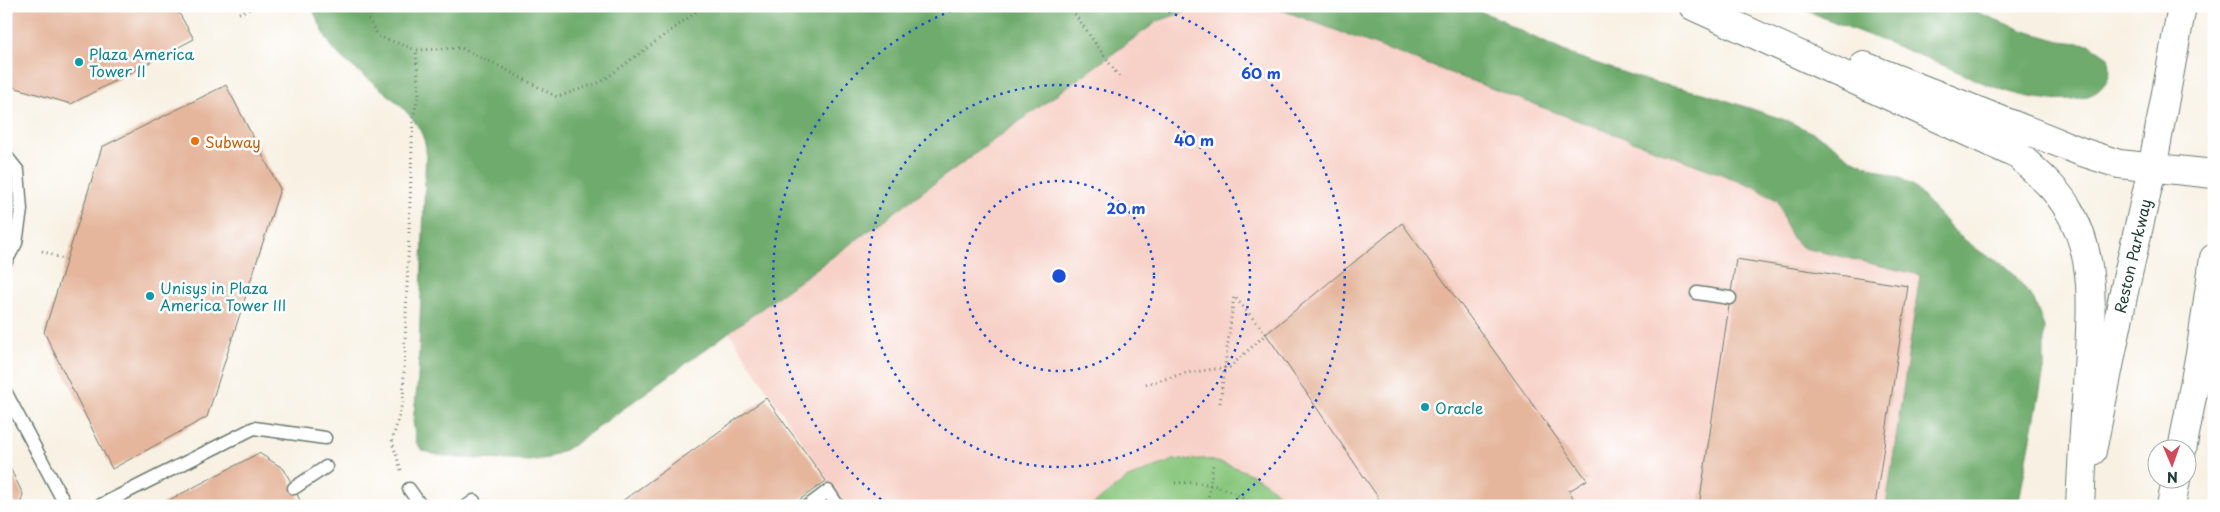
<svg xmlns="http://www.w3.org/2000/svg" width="2220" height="512" font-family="'Playpen Sans',sans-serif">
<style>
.built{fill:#f7d1c7}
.green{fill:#88c67c;stroke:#548258}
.forest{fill:#6eab6c;stroke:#467450}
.building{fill:#e5b69c}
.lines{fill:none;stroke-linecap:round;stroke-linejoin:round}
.lane-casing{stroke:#6b7c71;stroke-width:15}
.primary-casing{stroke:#6b7c71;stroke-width:30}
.highway-casing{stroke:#6b7c71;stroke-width:30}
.path{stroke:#6b7c71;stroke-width:3;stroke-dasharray:1 4;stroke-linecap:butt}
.lane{stroke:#fff;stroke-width:12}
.primary{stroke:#fff;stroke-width:28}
.highway{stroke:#fff;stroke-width:28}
.ring{fill:none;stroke:#1d4ed8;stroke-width:2.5;stroke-dasharray:2.5 5}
.culture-dot{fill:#0f9aa8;stroke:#fff;stroke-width:2}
.food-dot{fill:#e8710a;stroke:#fff;stroke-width:2}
.labels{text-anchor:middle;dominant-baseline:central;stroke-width:5;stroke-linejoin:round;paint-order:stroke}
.culture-label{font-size:15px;fill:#0d838f;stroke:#fff;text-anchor:start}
.food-label{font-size:15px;fill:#c56008;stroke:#fff;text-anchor:start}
.street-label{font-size:15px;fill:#1f3d34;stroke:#fff}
.centre{fill:#1d4ed8;stroke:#fff;stroke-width:2.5}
.ring-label{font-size:15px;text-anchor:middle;font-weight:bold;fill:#1d4ed8;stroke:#fff;stroke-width:5;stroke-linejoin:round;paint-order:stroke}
</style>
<rect width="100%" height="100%" fill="#fff"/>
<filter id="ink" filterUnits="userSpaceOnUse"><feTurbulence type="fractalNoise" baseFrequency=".02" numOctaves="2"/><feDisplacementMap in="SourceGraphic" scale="10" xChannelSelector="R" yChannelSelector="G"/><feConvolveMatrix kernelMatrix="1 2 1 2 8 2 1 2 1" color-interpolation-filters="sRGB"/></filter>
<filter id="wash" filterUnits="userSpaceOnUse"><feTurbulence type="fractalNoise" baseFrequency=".0096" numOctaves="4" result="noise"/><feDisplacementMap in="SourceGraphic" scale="20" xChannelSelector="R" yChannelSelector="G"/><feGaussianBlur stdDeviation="1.12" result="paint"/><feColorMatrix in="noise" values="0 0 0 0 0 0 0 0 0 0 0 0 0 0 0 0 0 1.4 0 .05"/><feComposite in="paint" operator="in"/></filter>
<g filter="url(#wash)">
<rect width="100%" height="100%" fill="#f8f1e3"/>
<path class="built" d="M1073 6H1374L1994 262 1952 506H844L717 314Z"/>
<path class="green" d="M1204 459C1235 465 1270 478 1288 506H1091L1128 478 1173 460Z"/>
<g class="forest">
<path d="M311 6H1201L1158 21 572 446 548 458 529 461 457 458 433 454 422 450 416 442 413 421 418 380 426 148C421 109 364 80 338 54 326 42 319 21 311 6Z"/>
<path d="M1271 6 1469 7 1502 20 1514 28 1572 55 1648 81 1707 94 1788 121 1823 138 1853 160 1902 179 1913 186 1957 234 1982 253 2006 266 2016 277 2034 300 2044 327V370L2018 506H1886L1920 275 1804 248C1783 234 1787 222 1778 201L1753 186Z"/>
<path d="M1796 6H1961L2022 30 2060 41 2089 44 2108 57C2112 71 2110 80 2099 90 2092 96 2079 99 2070 99 2015 104 1969 75 1919 55 1878 38 1836 24 1796 6Z"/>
</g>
<g id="blocks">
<g class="building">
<path d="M6 6H175L194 39 71 104 6 85Z"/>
<path d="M226 85 280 189 207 417 112 469 44 332 102 147Z"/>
<path d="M1402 223 1587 480 1569 491 1578 506H1384L1266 334Z"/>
<path d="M1736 259 1908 286 1875 506H1699Z"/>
<path d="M766 398 826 481 791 506H615Z"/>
<path d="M259 453 284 469 303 506H158Z"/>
<path d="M6 460 23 494 20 506H6Z"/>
</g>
</g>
</g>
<g filter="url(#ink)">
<use href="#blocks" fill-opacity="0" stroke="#6b7c71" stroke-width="1"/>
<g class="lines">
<g class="lane-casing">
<g id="lane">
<path d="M6 156 18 171 21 210 16 243 6 261"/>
<path d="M1697 293 1730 298"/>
<path d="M6 393 66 506"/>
<path d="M294 488 326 467"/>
<path d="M409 489 421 506"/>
<path d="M99 506 254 428 325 438"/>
<path d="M467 506 474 501"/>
<path d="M808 506 828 491 838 506"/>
</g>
</g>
<g class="primary-casing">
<g id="primary">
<path d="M2182 450 2201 348 2214 258"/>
<path d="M2092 451 2123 296 2152 169 2182 6"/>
<path d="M2171 506 2176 480"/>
</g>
</g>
<g class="highway-casing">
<g id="highway">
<path d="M1693 6 2018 155C2035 171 2055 187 2067 207 2100 259 2090 326 2087 385 2084 425 2082 465 2080 506"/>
<path d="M1864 66 2082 152 2119 164 2214 174"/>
<path d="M2201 348 2214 325"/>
</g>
</g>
<g class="path">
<path d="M361 6 378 36 416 50"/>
<path d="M1069 6 1120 78"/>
<path d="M239 13 258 6"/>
<path d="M42 251 66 260"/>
<path d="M1146 384 1186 373 1230 367 1266 334 1234 296"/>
<path d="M1220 403 1234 296"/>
<path d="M401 470 392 442 403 400 413 117 419 94 416 50 461 48 499 66 557 97 601 82 704 6"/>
<path d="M1175 483C1208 481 1227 486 1254 506"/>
<path d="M1207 506 1213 465"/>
</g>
<use href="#lane" class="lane"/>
<use href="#primary" class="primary"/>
<use href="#highway" class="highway"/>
</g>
</g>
<g class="ring">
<circle cx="1059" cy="276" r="95"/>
<circle cx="1059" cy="276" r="191"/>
<path d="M887 504A286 286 0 0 1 964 6M1154 6A286 286 0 0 1 1231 504"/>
</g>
<g class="culture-dot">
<circle cx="79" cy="62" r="5"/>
<circle cx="150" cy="296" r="5"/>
<circle cx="1425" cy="407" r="5"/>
</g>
<circle class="food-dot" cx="195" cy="141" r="5"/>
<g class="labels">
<g class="culture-label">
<text x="89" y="53">Plaza America<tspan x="89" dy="17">Tower II</tspan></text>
<text x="160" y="287">Unisys in Plaza<tspan x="160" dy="17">America Tower III</tspan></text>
<text x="1435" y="407">Oracle</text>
</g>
<g class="food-label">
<text x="205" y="141">Subway</text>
</g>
<g class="street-label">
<text transform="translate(2132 256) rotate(-77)">Reston Parkway</text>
</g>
</g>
<circle cx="1059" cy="276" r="8" class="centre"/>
<g class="ring-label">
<text x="1261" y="79">60 m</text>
<text x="1194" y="146">40 m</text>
<text x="1126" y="214">20 m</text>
</g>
<rect width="2220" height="512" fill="none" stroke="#fff" stroke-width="25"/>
<g transform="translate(2172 464) rotate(178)"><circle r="24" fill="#ffffff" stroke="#a5b1ae"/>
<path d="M0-4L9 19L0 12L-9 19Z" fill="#d1495b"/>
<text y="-8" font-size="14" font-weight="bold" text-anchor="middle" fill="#1f3d34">N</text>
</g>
</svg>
